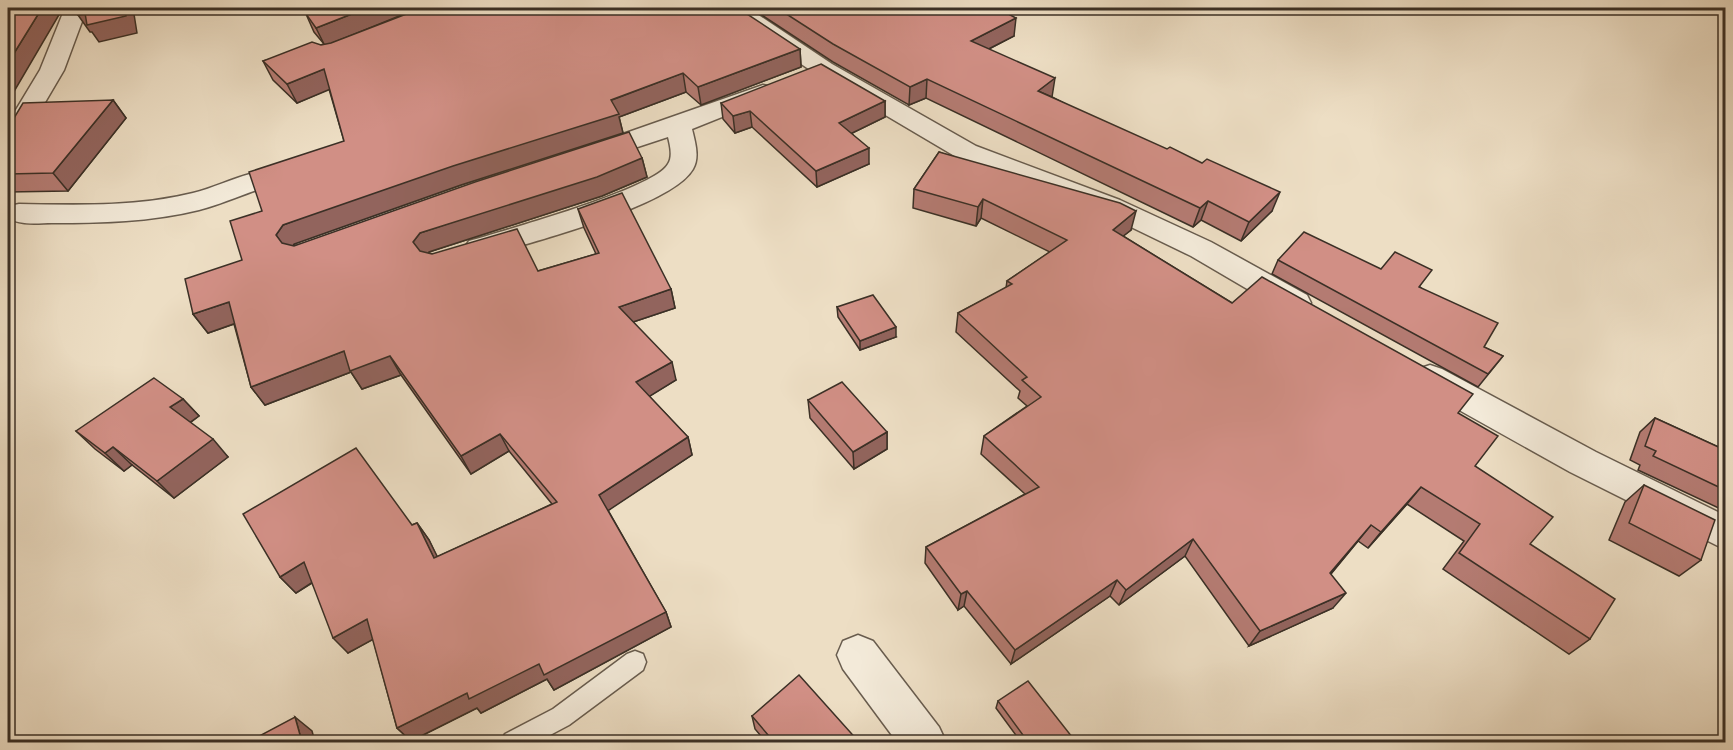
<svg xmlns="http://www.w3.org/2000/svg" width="1733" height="750" font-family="'IM FELL Double Pica',serif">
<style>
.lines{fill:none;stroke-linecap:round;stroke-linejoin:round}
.service-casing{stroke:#685c4e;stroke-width:3}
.minor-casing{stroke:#685c4e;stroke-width:3}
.service{fill:#f3ead9;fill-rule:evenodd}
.minor{fill:#f3ead9;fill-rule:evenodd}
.wall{fill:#b47b72;stroke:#3b3026;stroke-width:1.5}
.shaded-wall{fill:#92645d;stroke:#3b3026;stroke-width:1.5}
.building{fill:#d18f85;stroke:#3b3026;stroke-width:1.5}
</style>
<rect width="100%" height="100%" fill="#eddec4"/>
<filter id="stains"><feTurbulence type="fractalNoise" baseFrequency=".00333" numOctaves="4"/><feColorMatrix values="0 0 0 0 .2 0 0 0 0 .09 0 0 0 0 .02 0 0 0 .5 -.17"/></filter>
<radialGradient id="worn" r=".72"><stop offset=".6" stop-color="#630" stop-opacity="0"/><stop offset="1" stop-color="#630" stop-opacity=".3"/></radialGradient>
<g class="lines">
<g class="service-casing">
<path id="service" d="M635 651 643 654 646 662 643 670 569 725 537 742H501L505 734 553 709 627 654Z"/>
</g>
<g class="minor-casing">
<g id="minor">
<path d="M65 8H87L64 70 17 150 8 152V123L40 70Z"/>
<path d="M723 8H748L832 64 976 146 1120 200 1211 242 1307 295 1311 303 1307 311 1296 314 1285 311 1191 256 1100 212 958 158 816 74 726 13Z"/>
<path d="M763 85 772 87 775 92 772 97 692 129C695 142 700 157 693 169 672 206 532 242 489 255L479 258 469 255 464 248 469 241C502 231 655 189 668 164 673 157 670 145 668 137L592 162 583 160 579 154 583 148Z"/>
<path d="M250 174 260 177 264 183 260 189C239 196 219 205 199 210 151 222 101 223 52 223 39 223 18 226 8 217L9 206 19 204C77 205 137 207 193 193 213 188 231 179 250 174Z"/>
<path d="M1430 365 1442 369 1596 452 1726 516V550L1570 472 1418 387 1413 378 1418 369Z"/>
<path d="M858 635 873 641 939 727 946 742H897L843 669 837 655 843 641Z"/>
</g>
</g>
<use href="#service" class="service"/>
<use href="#minor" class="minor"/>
</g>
<g class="wall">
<path d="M326 8H419L365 29 800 49 801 67 701 105 686 92 619 117 623 133 461 185 294 244 293 246 642 158 647 177 602 196 429 252 428 253 538 271 596 254 584 228 578 209 671 289 675 308 633 322 676 380 649 396 688 437 692 455 608 510 666 612 671 627 554 690 547 679 481 713 477 708 411 741 397 728 373 639 348 653 312 583 296 593 280 577 417 523 429 540 437 557 552 504 509 451 471 474 401 375 362 389 351 372 265 405 251 387 234 324 208 333 193 314 242 260 262 211 344 141 329 89 297 103 273 80 263 61 324 44 314 32 306 14Z"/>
<path d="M751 8H997L1014 36 989 49 1052 97 1272 211 1241 241 1201 220 1193 227 926 98 909 105 833 62Z"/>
<path d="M113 100 126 118 68 191 8 192V128Z"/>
<path d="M885 101V117L852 133 869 164 817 187 752 127 735 133 723 119 721 103Z"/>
<path d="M939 152 1131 230 1123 236 1232 303 1458 413 1475 466 1530 544 1590 639 1569 654 1443 569 1464 541 1407 504 1368 548 1358 541 1331 574 1333 608 1249 646 1185 556 1119 605 1110 596 1011 664 964 606 958 610 925 563 926 547 1025 494 981 454 984 436 1027 406 1018 398 1020 391 956 332 958 313 1006 288 1007 281 1050 252 981 218 976 226 913 208 914 189Z"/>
<path d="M1278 260 1420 287 1484 347 1503 356 1478 387 1272 274Z"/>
<path d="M837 307 896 337 860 350 838 317Z"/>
<path d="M183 399 199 416 190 423 228 457 174 498 132 465 124 471 95 449 76 431Z"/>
<path d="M808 400 887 432V449L854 469 810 418Z"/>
<path d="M1655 418 1725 450V511L1638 470 1640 465 1630 460 1640 432Z"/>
<path d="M1644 485 1701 560 1679 576 1609 540 1625 502Z"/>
<path d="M998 701 1076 742H1021L996 708Z"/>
<path d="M752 716 859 742H766L755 729Z"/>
</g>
<g class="shaded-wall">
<path d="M42 8H63L9 100 13 105 8 115V63Z"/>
<path d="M125 8H133L137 33 99 42 92 32H90L78 15Z"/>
<path d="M367 8H419L325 46 316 28Z"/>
<path d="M1016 18 1014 36 969 59 971 41Z"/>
<path d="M800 49 801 67 701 105 698 87Z"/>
<path d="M324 69 333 88 297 103 287 84Z"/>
<path d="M683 73 686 92 619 117 623 133 461 185 294 244 288 254 276 235 283 225Z"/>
<path d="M1055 78 1052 97 1038 91Z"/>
<path d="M927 79 926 98 909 105 910 87Z"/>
<path d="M113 100 126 118 68 191 53 173Z"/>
<path d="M885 101V117L840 139 839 123Z"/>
<path d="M750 111 752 127 735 133 733 116Z"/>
<path d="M869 148V164L817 187 816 171Z"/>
<path d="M642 158 647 177 602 196 429 252 423 261 413 242 420 233Z"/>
<path d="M1280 192 1272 211 1241 241 1249 222Z"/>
<path d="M983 199 981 218 976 226 978 207Z"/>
<path d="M1208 201 1201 220 1193 227 1200 208Z"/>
<path d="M1136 211 1131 230 1108 248 1113 230Z"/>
<path d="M671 289 675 308 624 325 619 307Z"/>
<path d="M229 302 242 321 208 333 193 314Z"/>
<path d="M896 327V337L860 350V341Z"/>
<path d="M344 351 390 356 401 375 362 389 351 372 265 405 251 387Z"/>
<path d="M672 362 676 380 642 401 636 382Z"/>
<path d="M183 399 199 416 186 425 170 407Z"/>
<path d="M887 432V449L854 469 853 452Z"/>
<path d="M500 434 509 451 471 474 461 456Z"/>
<path d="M688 437 692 455 606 512 599 495Z"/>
<path d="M213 439 228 457 174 498 157 481Z"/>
<path d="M113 447 132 465 124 471 105 453Z"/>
<path d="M1421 487 1407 504 1368 548 1381 532Z"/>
<path d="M417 523 429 540 446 574 434 558Z"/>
<path d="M1371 525 1358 541 1318 589 1330 573Z"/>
<path d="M1193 539 1185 556 1119 605 1126 590Z"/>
<path d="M304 562 319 578 296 593 280 577Z"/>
<path d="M1117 580 1110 596 1011 664 1015 650Z"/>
<path d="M967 591 964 606 958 610 961 594Z"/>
<path d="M1346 593 1333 608 1249 646 1260 631Z"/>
<path d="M666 612 671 627 554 690 547 679 481 713 477 708 411 741 397 728 467 693Z"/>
<path d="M367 619 381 635 348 653 333 638Z"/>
<path d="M295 717 312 731 315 742H302Z"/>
</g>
<g class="building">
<path d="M8 8H42L8 63Z"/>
<path d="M77 8H125L126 16 87 25 85 13 78 15Z"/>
<path d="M326 8H367L316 28 306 14Z"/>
<path d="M422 8H738L800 49 698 87 683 73 611 100 619 114 453 166 283 225 276 235 282 243 294 246 475 182 629 132 642 158 597 177 420 233 413 242 420 251 432 254 517 229 538 271 599 253 578 209 622 193 671 289 619 307 672 362 636 382 688 437 599 495 666 612 544 675 539 664 469 699 467 693 397 728 367 619 333 638 304 562 280 577 243 514 356 448 412 525 417 523 434 558 557 502 500 434 461 456 390 356 350 371 344 351 251 387 229 302 193 314 185 279 242 260 230 221 262 211 249 172 344 141 324 69 287 84 263 61 312 42 321 45 331 43Z"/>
<path d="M777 8H997L1016 18 971 41 1055 78 1038 91 1167 149 1170 147 1202 163 1207 159 1280 192 1249 222 1208 201 1200 208 927 79 910 87 833 44Z"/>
<path d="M821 64 885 101 839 123 869 148 816 171 750 111 733 116 721 103Z"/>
<path d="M113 100 53 173 8 174V128L23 103Z"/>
<path d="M939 152 1120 203 1136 211 1113 230 1232 303 1262 277 1473 394 1458 413 1498 436 1475 466 1553 517 1530 544 1615 599 1590 639 1459 553 1480 524 1421 487 1381 532 1371 525 1330 573 1346 593 1260 631 1193 539 1126 590 1117 580 1015 650 967 591 961 594 926 547 1039 487 984 436 1041 397 1022 380 1027 377 958 313 1012 284 1007 281 1067 240 983 199 978 207 914 189Z"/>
<path d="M1304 232 1381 269 1395 252 1432 270 1419 287 1498 323 1484 347 1503 356 1488 374 1278 260Z"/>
<path d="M873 295 896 327 860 341 837 307Z"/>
<path d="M154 378 183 399 170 407 213 439 157 481 113 447 105 453 76 431Z"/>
<path d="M842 382 887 432 853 452 808 400Z"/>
<path d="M1655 418 1725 450V490L1653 456 1656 451 1645 446Z"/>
<path d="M1644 485 1715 520 1701 560 1629 523Z"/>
<path d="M799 675 859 742H774L752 716Z"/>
<path d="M1028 681 1076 742H1028L998 701Z"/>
<path d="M295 717 302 742H248Z"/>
</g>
<rect width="1733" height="750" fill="none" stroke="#eddec4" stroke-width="30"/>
<rect x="9" y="9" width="1715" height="732" fill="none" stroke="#3b3026" stroke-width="3"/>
<rect x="15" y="15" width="1703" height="720" fill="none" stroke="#3b3026" stroke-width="1.5"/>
<rect width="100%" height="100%" filter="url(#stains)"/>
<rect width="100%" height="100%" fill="url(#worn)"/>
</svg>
